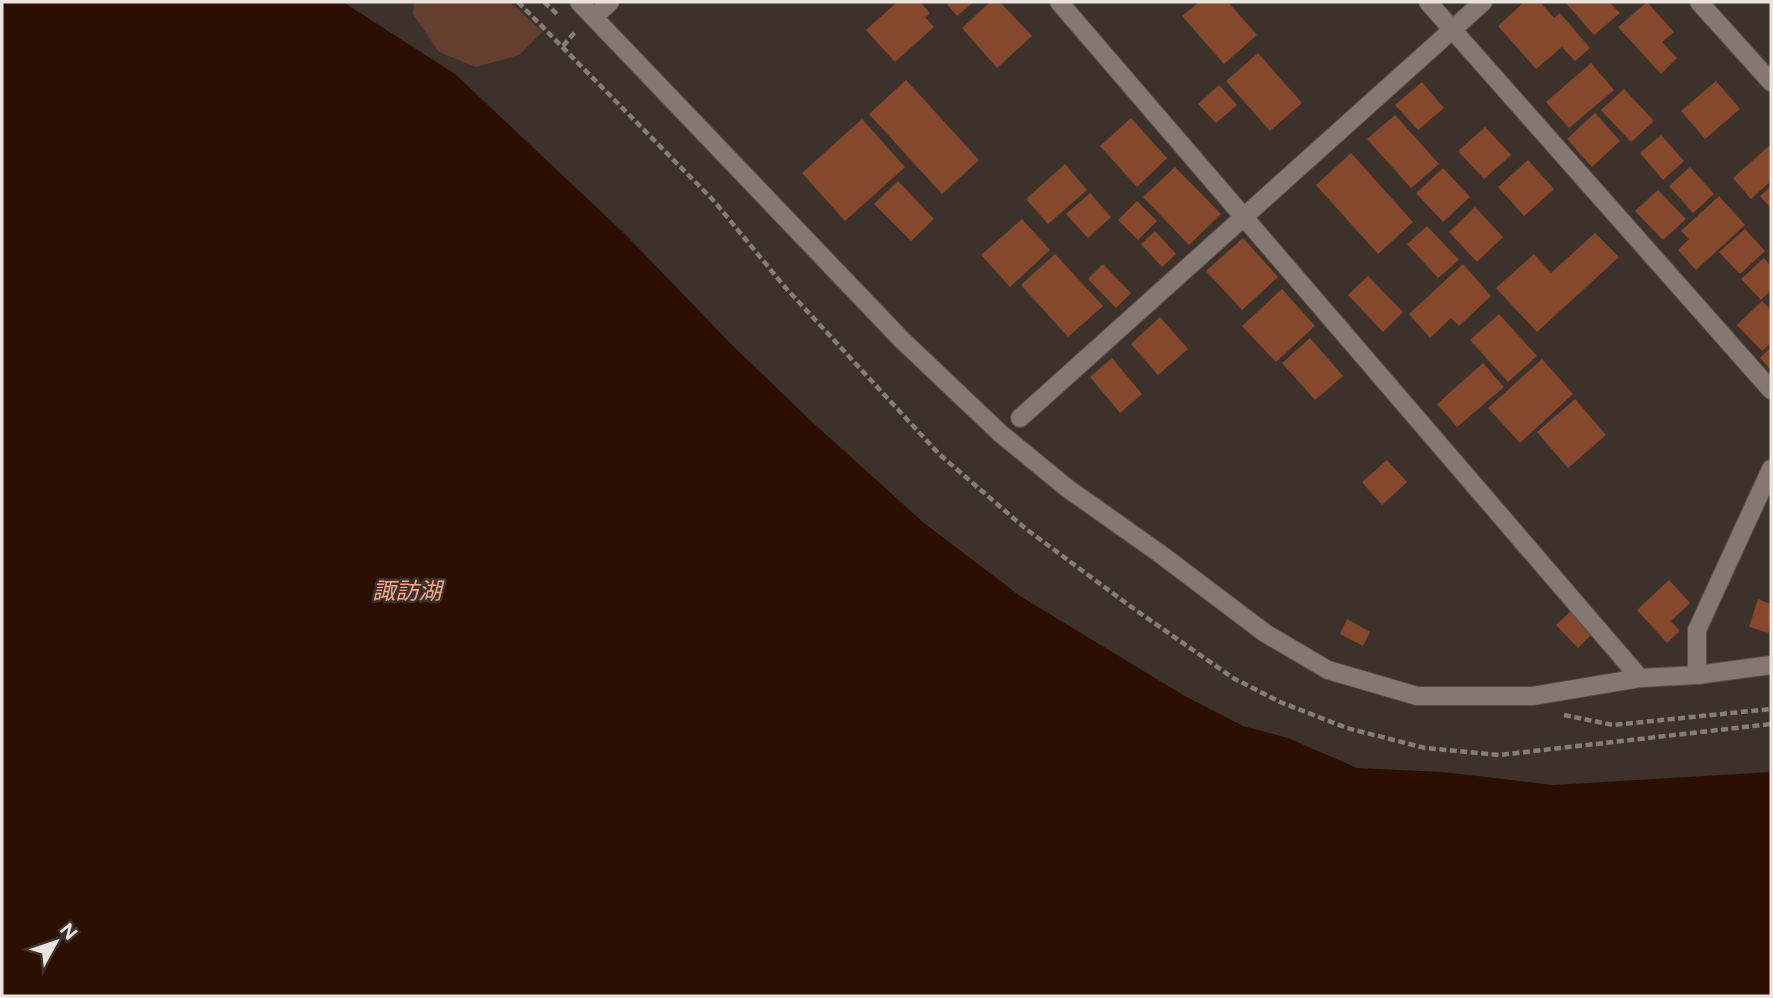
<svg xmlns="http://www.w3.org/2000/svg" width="1773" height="998" font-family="Figtree,'Noto Sans JP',sans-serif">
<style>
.green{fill:#633f2f}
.water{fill:#2d0f02}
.building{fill:#86482c}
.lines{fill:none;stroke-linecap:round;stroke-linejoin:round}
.minor-casing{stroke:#584e49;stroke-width:20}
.tertiary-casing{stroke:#584e49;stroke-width:20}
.path{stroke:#877d78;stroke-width:4.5;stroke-dasharray:7 3.5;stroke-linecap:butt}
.minor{stroke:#857771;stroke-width:18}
.tertiary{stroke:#857771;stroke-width:18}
.labels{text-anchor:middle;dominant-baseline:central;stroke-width:5;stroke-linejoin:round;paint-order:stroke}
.water-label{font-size:23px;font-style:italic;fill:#f4aa89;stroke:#3d312c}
</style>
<rect width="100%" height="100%" fill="#3d312c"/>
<path class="green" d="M414 2H510L542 32 519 55 476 67 439 52 413 14Z"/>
<path class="water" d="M2 2H343L455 74 626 235 731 344 811 421 924 523 1020 596 1183 695 1243 726 1288 738 1357 768 1443 772 1553 785 1771 772V996H2Z"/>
<g class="building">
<path d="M897 2H920L930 13 925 17 934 27 895 62 866 30Z"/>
<path d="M945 2H974L957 16Z"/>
<path d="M990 2H1000L1032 36 997 68 962 28Z"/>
<path d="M1199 2H1228L1257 35 1224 64 1182 16Z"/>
<path d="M1524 2H1540L1554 18 1560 13 1590 48 1575 61 1562 47 1536 69 1498 26Z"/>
<path d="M1565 2H1609L1620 13 1594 35Z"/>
<path d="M1647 2 1674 32 1662 42 1677 58 1661 74 1618 27Z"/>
<path d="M1258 53 1302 103 1270 131 1226 81Z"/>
<path d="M1591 63 1614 90 1569 128 1546 102Z"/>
<path d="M906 80 979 160 942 194 869 114Z"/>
<path d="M1716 81 1740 109 1705 139 1681 111Z"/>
<path d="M1422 82 1444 108 1418 130 1395 105Z"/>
<path d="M1219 85 1237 105 1216 123 1198 104Z"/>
<path d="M1624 89 1654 121 1631 142 1601 110Z"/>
<path d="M1595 113 1620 141 1592 167 1567 139Z"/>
<path d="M1395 115 1439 164 1411 188 1367 139Z"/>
<path d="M1131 118 1167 158 1137 187 1100 146Z"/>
<path d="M862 119 905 167 845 221 802 173Z"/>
<path d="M1485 127 1511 155 1484 179 1458 151Z"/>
<path d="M1661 135 1684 161 1663 180 1640 153Z"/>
<path d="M1769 146 1771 150V181L1751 199 1733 178Z"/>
<path d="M1351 153 1413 222 1378 254 1316 185Z"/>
<path d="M1528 160 1554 189 1524 216 1498 187Z"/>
<path d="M1065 164 1087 190 1048 224 1026 199Z"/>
<path d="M1175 167 1221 214 1189 245 1143 197Z"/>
<path d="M1690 167 1714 194 1693 213 1669 186Z"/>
<path d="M1443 168 1470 197 1443 222 1416 193Z"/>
<path d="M898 181 934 219 911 241 874 204Z"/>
<path d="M1771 186V208L1760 196Z"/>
<path d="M1658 190 1686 219 1663 240 1635 211Z"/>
<path d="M1090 193 1111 217 1088 238 1066 214Z"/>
<path d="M1719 196 1745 225 1696 270 1678 250 1689 239 1681 231Z"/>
<path d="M1137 201 1157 221 1138 240 1118 220Z"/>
<path d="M1475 207 1503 237 1477 262 1449 232Z"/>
<path d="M1022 219 1050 250 1010 287 981 255Z"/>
<path d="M1427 226 1459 260 1438 278 1407 244Z"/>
<path d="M1745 229 1765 251 1740 274 1719 252Z"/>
<path d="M1155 231 1176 254 1162 267 1141 244Z"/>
<path d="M1595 233 1619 257 1537 332 1496 288 1534 254 1551 273Z"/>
<path d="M1243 238 1278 277 1242 310 1206 271Z"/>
<path d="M1055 254 1103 306 1068 337 1021 285Z"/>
<path d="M1764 258 1771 266V290L1761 300 1741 279Z"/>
<path d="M1103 264 1131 293 1116 308 1088 279Z"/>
<path d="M1463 264 1491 296 1459 326 1451 318 1430 338 1409 314Z"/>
<path d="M1368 276 1403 312 1383 332 1348 295Z"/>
<path d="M1282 289 1315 326 1276 362 1242 326Z"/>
<path d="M1762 301 1771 310V343L1762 351 1737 325Z"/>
<path d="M1499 314 1537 356 1508 382 1470 340Z"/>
<path d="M1160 317 1188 349 1158 375 1131 344Z"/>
<path d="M1310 338 1343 376 1315 400 1282 363Z"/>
<path d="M1771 347V370L1760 358Z"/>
<path d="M1112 358 1142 394 1120 413 1090 377Z"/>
<path d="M1542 359 1573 394 1520 443 1488 408Z"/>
<path d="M1483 363 1504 387 1457 427 1437 404Z"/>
<path d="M1575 399 1606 435 1568 468 1537 432Z"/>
<path d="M1387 460 1407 482 1382 505 1362 482Z"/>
<path d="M1669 580 1690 603 1671 621 1680 631 1667 643 1637 610Z"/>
<path d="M1758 599 1771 604 1769 633 1749 627Z"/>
<path d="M1573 609 1594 632 1578 648 1556 625Z"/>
<path d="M1347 619 1370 632 1363 646 1340 634Z"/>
</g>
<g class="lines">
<g class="minor-casing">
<g id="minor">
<path d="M1059 2 1640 678"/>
<path d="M1428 2 1771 390"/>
<path d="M1699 2 1771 82"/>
<path d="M1020 418 1483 2"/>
<path d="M1697 675V630L1771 469"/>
</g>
</g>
<g class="tertiary-casing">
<g id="tertiary">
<path d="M579 2 902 340 1000 433 1067 488 1159 553 1265 633 1328 670 1417 696H1533L1640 678 1697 675 1771 665"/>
<path d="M594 17 610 2"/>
</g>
</g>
<g class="path">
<path d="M518 2 714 201 784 286 939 454 1026 529 1130 606 1233 678 1280 702 1347 728 1425 748 1499 755 1771 724"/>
<path d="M544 2 557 14"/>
<path d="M563 46 575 32"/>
<path d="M1564 715 1613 725 1771 709"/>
</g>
<use href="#minor" class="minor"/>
<use href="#tertiary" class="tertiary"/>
</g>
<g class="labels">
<g class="water-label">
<text x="407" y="591">諏訪湖</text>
</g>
</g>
<rect width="1773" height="998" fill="none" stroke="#ebe3df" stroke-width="7"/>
<g transform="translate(56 942) rotate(50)" stroke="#3d312c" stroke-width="5" paint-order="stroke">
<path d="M0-5L12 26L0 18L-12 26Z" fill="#ebe3df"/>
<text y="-10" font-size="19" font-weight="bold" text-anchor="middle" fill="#ebe3df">N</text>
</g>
</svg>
